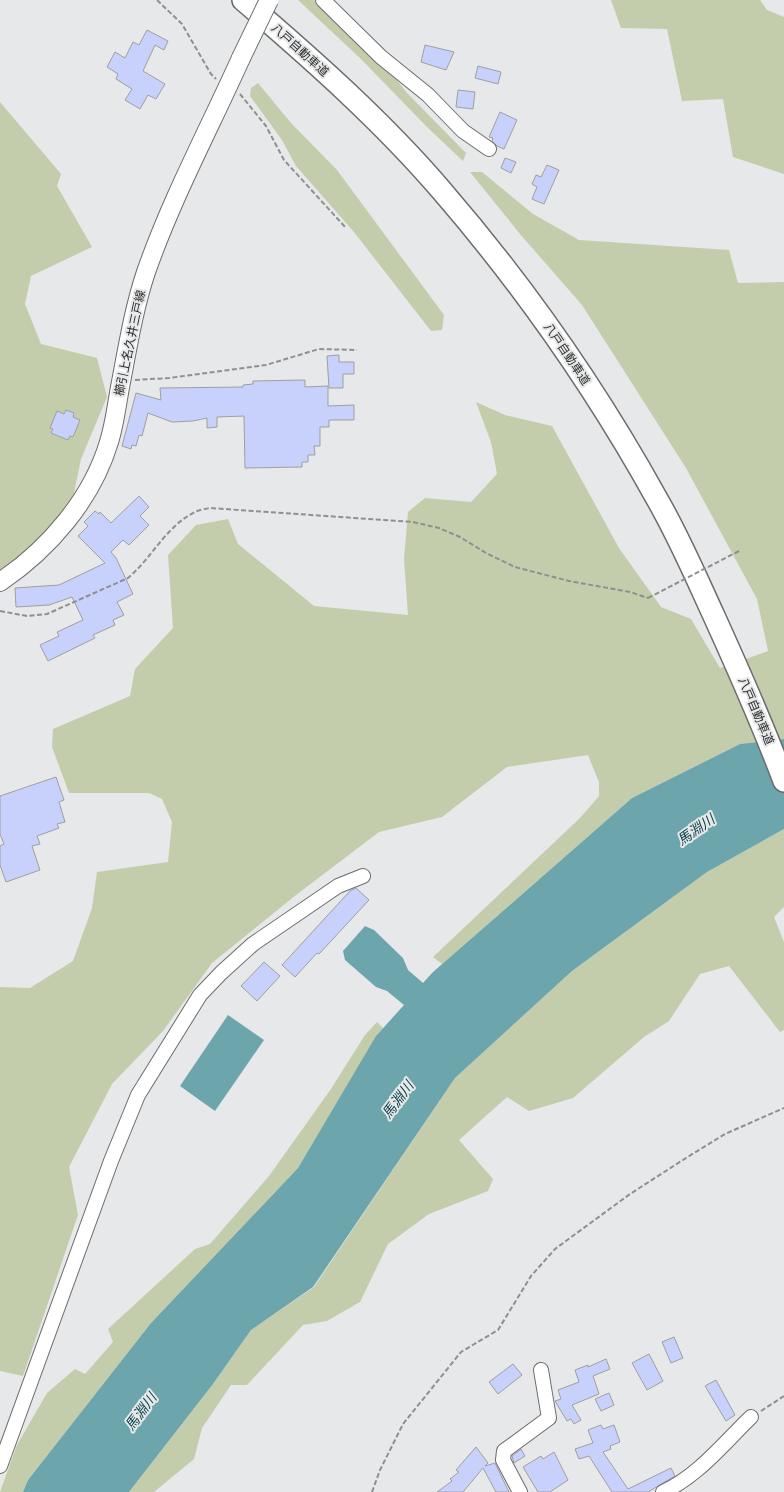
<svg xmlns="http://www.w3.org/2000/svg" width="784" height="1492" font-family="'Varela Round','Noto Sans JP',sans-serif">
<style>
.green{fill:#c3cdac}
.water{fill:#6ca6ac}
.building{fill:#c8d1fc;stroke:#9f9fa0}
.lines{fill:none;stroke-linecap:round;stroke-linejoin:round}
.minor-casing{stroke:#6c6c6d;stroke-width:16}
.major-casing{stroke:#6c6c6d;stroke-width:20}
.highway-casing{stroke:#6c6c6d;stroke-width:24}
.path{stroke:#8f8f90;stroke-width:2;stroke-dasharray:5 2.5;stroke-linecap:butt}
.minor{stroke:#fff;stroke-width:14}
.major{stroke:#fff;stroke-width:18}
.highway{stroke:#fff;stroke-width:21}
.major-bridge-casing{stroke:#6c6c6d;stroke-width:20;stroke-linecap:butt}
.path-bridge{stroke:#8f8f90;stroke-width:2;stroke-dasharray:5 2.5;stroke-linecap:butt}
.major-bridge{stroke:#fff;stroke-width:18}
.labels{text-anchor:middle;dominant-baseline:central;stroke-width:4;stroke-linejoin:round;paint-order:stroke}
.street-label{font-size:12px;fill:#2c2c2d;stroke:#e7e8e9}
.water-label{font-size:14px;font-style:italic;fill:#063f45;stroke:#e7e8e9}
</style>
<rect width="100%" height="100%" fill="#e7e8e9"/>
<g class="green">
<path d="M298 0H314L333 21 392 74 407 93 466 153 463 161 426 126 361 59Z"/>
<path d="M611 0H760L767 10 784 17V174L733 157 723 99 682 101 667 29 621 28Z"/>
<path d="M258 83 291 123 337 170 444 315 442 330 431 331 354 232 296 166 282 140 250 96 251 88Z"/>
<path d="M0 102 61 174 57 186 92 247 31 276 25 304 41 344 97 358 107 397 81 459 71 508 43 556 0 574Z"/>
<path d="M470 172H482L533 214 579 240 729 250 738 283 784 282V739L740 744 632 798 442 964 433 957 580 818 599 796V782L588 755 507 767 442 817 379 832 296 895 212 963 163 1031 112 1084 69 1167 78 1215 23 1376 0 1371V987L30 988 73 961 92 908 97 872 168 862 172 822 162 799 149 793H69L52 747 53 729 130 696 135 669 173 628 168 555 196 525 228 519 238 544 314 606 408 615 404 559 408 512 425 498 471 502 497 474 491 442 476 402 505 415 552 426 619 548 661 607 691 619 720 668 768 651 757 599 686 468 582 305 520 234Z"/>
<path d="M784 829V907L774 917 784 942V1030L780 1032 729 966 700 974 669 1021 644 1037 573 1098 529 1111 507 1097 459 1140 493 1179 488 1191 429 1214 388 1244 360 1302 327 1321 303 1325 247 1385H231L202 1428 194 1459 154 1492H129L213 1384 251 1330 314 1287 455 1078 572 971 707 872Z"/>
<path d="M377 1022 383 1028 376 1037 298 1168 151 1323 28 1480 23 1492H0L17 1445 47 1393 75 1369 85 1374 113 1342 108 1329 195 1249 210 1244 269 1176 331 1089 365 1035Z"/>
</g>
<g class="water">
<path d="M784 739V829L707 872 572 971 455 1078 313 1287 251 1330 213 1384 129 1492H23L28 1480 151 1323 298 1168 376 1036 404 1005 387 991 376 987 345 960 343 951 365 926 374 930 403 958 408 970 423 983 433 972 632 798 740 744Z"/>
<path d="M228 1015 264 1040 215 1111 180 1086Z"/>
</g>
<g class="building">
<path d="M147 30 168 41 164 50 155 45 143 71 165 84 156 99 148 95 140 109 125 100 132 89 116 79 118 74 107 67 115 52 125 58 133 42 139 45Z"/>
<path d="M425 45 454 52 446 70 421 62Z"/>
<path d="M478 66 501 72 498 84 475 78Z"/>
<path d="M458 90 475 92 473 109 456 107Z"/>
<path d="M500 112 517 120 504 149 497 146 492 141 493 138 489 137Z"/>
<path d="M505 158 516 162 511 173 501 168Z"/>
<path d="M547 165 559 170 544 204 532 199 537 187 532 184 536 175 541 177Z"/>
<path d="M339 355V362H354V374H343V388H329L327 356Z"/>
<path d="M305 380V387L328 386V406L354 405V420H329V427H320V446H314L315 455H308V462H302V467L245 468 244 416 217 417V427L207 428V418L193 421 172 422 148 413 142 436 139 435 136 446 132 445 131 449 122 446 136 393 161 400 160 388 243 387V385L253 384V381Z"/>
<path d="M66 410 74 413 73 417 80 420 73 437 70 436 68 440 51 433 53 429 50 428 57 411 64 414Z"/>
<path d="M139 496 149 507 140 516 149 525 129 545 123 540 111 552 116 558 133 594 117 602 124 615 113 620 115 625 93 635 95 638 48 661 40 645 59 636 57 632 83 620 72 597 49 605 16 607 15 588 59 585 105 563 78 536 88 526 84 522 95 511 99 514 100 512 111 523Z"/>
<path d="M56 777 64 800 59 802 65 822 57 824 59 828 37 836 40 844 32 846 40 870 6 882 0 865V846L4 844 0 834V796Z"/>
<path d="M356 888 369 900 319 954 317 953 295 977 282 965 350 891Z"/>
<path d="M264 962 280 976 257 1001 241 986Z"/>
<path d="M674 1337 683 1358 671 1363 662 1342Z"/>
<path d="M649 1354 663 1381 647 1390 632 1363Z"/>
<path d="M606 1359 610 1369 593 1376 599 1394 572 1405 581 1420 574 1424 571 1419 567 1421 555 1401 561 1399 558 1390 579 1382 575 1370 588 1365V1367Z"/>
<path d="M513 1364 522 1375 498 1394 489 1382Z"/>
<path d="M716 1380 735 1415 726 1421 705 1386Z"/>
<path d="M609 1393 614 1405 601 1411 595 1399Z"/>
<path d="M601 1425 603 1429 614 1425 620 1442 610 1446 611 1449 603 1452 628 1489 671 1468 675 1476 648 1492H612L589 1456 579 1459 575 1449 593 1443 588 1430Z"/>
<path d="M476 1447 488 1463 485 1466 495 1463 509 1492H496L483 1468 463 1492H437L452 1481 450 1479 459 1472 456 1470Z"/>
<path d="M521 1449 525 1456 514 1463 512 1456Z"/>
<path d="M554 1452 568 1480 550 1492H538L523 1467 541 1456 543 1459Z"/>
</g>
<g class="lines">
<g class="minor-casing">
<g id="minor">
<path d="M323 0 381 57 428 95 463 131 489 149"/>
<path d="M0 1466 111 1161 138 1095 200 995 221 973 253 944 338 886 363 876"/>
<path d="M520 1492 503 1460 504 1451 549 1418 541 1370"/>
<path d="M663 1492C698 1476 724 1443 751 1417"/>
</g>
</g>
<g class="major-casing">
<path id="major" d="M0 582C49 549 92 499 109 442 115 423 117 402 121 382 128 345 134 308 146 272 172 198 209 129 241 58"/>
</g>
<g class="highway-casing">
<path id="highway" d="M243 0C313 60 382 121 442 191 524 286 596 389 657 499 679 537 696 577 714 616 739 671 763 725 784 781"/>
</g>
<g class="path">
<path d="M157 0 182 24 211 74 216 79"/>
<path d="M240 94 266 126 284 160 346 228"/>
<path d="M135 380 169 378 266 365 319 349 357 350"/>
<path d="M0 611 27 616 47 614 128 578C152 558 166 526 195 512 199 510 205 509 210 508L413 522 439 528 460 537 486 553 515 567 569 581 630 592 648 598"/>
<path d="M761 1411 784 1396"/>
<path d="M372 1492 380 1470 403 1424 461 1352 498 1330 531 1276 555 1249 630 1194 686 1158 725 1134 784 1108"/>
</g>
<use href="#minor" class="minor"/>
<use href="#major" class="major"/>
<use href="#highway" class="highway"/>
<g class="major-bridge-casing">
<path id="major-bridge" d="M241 58 269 0"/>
</g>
<path class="path-bridge" d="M648 598 741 550"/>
<use href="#major-bridge" class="major-bridge"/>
</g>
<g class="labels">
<g class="street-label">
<text transform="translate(300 50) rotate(42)">八戸自動車道</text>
<text transform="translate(130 343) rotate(-78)">櫛引上名久井三戸線</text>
<text transform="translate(567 354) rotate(56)">八戸自動車道</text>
<text transform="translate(756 711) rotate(67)">八戸自動車道</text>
</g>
<g class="water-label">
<text transform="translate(696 830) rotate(-35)">馬淵川</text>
<text transform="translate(398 1100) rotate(-53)">馬淵川</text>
<text transform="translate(141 1412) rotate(-53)">馬淵川</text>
</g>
</g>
</svg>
